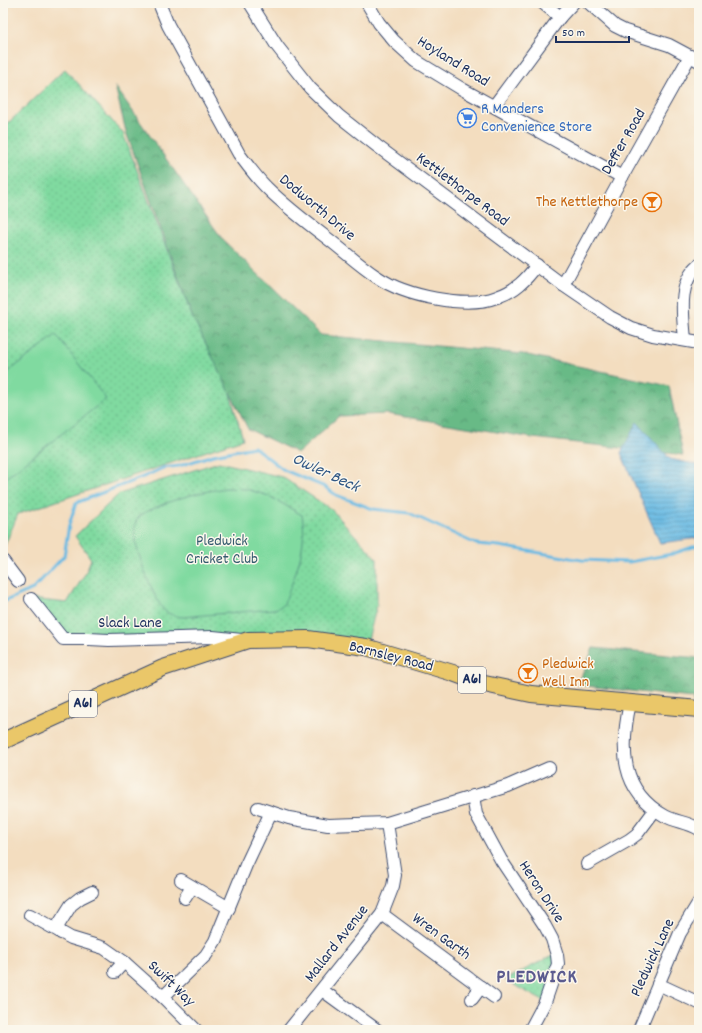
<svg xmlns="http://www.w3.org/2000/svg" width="702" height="1033" font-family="Dekko,sans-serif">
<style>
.grass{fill:url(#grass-dots);stroke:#4e847f}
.forest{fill:url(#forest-crowns);stroke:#427472}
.garden{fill:#80daa0;stroke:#4e847f}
.water{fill:url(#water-rules);stroke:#4174a0}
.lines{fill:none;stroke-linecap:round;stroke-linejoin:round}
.stream{stroke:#67bae3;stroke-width:3}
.minor-casing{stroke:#3b496d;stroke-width:14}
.major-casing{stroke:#3b496d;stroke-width:18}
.minor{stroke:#fff;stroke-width:12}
.major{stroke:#eac769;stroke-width:16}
.labels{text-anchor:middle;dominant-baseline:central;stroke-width:3;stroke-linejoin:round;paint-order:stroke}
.shield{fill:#fbf7ec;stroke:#5e6b89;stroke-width:1}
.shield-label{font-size:15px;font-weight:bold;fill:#1b2f5e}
.street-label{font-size:16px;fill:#1b2f5e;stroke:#fbf7ec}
.shop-label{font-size:16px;fill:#366cbe;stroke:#fbf7ec;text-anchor:start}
.food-label{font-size:16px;fill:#c56008;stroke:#fbf7ec;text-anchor:end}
.park-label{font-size:16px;fill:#345a6e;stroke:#fbf7ec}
.water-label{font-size:17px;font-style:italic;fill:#325986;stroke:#fbf7ec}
.district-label{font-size:20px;font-weight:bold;letter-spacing:1px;fill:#5b5b8f;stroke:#fbf7ec}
</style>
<defs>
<pattern id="grass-dots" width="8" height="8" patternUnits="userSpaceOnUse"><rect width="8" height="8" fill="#80daa0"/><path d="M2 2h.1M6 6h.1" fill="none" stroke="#6ebb8c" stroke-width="1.8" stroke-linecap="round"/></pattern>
<pattern id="forest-crowns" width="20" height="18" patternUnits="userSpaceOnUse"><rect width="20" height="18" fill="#68ba86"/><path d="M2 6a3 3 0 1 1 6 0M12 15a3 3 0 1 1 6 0" fill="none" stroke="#559871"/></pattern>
<pattern id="water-rules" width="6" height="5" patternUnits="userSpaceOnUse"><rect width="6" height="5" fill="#67bae3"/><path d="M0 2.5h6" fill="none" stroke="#5498bb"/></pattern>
</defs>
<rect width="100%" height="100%" fill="#fbf7ec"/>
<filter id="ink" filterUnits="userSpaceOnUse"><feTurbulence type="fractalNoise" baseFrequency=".025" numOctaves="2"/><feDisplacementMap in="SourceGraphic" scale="8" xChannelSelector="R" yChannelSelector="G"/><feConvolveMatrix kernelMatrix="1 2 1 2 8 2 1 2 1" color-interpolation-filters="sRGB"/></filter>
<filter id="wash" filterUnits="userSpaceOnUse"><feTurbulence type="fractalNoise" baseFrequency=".012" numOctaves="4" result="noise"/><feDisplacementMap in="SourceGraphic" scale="16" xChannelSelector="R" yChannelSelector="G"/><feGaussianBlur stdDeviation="0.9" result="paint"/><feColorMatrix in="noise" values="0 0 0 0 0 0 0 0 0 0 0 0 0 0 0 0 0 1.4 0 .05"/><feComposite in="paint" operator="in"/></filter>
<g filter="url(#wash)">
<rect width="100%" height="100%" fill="#f3ddbf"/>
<g class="grass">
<path d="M65 69 123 133 192 316 227 383 243 439 18 514 3 550V128Z"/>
<path d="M219 462 282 477 331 509 377 559V605L366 647 308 639H63L31 599 67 603 85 574 91 559 75 536 119 494Z"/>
<path d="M557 953 545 1002 505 980Z"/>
</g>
<g class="forest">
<path d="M115 86 223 240 321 335 523 354 669 386 683 455 533 438 388 414 339 416 298 453 248 429 192 316 126 132Z"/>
<path d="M593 648 699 658V721L692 698 578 685Z"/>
</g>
<g class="garden">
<path d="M56 335 106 399 3 480V376Z"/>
<path d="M226 488 246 489 269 496 302 515C308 546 295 575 284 604L278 608 274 609 182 617C176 616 170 615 165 611 155 602 136 552 135 537 134 531 134 522 139 517 143 513 150 510 155 508 178 497 201 492 226 488Z"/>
</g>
<path class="water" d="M637 422 670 459 699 465V538L660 543 621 453Z"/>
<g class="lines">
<path class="stream" d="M3 602 33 589 64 556 69 525 76 503 148 475 163 468 179 466 213 455 254 447 284 470 325 487 336 495 373 509 409 513 476 544 499 546 582 560 629 562 672 554 699 545"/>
</g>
</g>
<g filter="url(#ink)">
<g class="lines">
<g class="minor-casing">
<g id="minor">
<path d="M159 3 168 25 239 154C248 166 256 177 266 187 285 206 306 222 327 238 344 251 360 266 377 277 405 296 466 309 497 297 515 291 526 280 537 265"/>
<path d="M250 3 277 46 310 88 339 116 377 146 563 285 610 317 631 328 653 335 699 343"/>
<path d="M367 3 379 23 394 41 416 61 462 89 622 177"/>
<path d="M543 3 560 17"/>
<path d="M589 3 615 26 625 31 669 45 699 61"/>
<path d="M494 106 560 17 573 3"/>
<path d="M563 285 622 177 690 56"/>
<path d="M685 340C683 314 677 283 699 265"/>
<path d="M3 561 18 581"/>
<path d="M31 599 63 639H89L109 640 213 637 242 640"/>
<path d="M630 703C620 748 620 791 665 816 676 822 687 822 699 829"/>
<path d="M473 796 476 814 501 860 545 926 552 939 557 955 558 964 545 1002 530 1030"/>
<path d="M258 808 289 818 328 825 387 823 508 786 549 768"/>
<path d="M587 864 629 840 637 834 655 810"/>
<path d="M181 880 229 908"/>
<path d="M185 898 192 887"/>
<path d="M382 914 494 997"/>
<path d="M30 915 71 938 104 948 124 962 163 997 196 1030"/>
<path d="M61 933 58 928 59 924 71 905 80 898 92 892"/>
<path d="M115 972 124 962"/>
<path d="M658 984 699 1003"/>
<path d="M322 990 377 1030"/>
<path d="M163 997 206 955 215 941 246 865 271 812"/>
<path d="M472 999 481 987"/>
<path d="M289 1030 382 914 393 886 395 875 387 823"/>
<path d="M639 1030 680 933 699 902"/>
</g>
</g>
<g class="major-casing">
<path id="major" d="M3 741 163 668 248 640 308 639 366 647 453 673 480 683 531 694 699 709"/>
</g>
<use href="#minor" class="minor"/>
<use href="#major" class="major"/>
</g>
</g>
<defs>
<g id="supermarket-ring" transform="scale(1)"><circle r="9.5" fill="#fbf7ec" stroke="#3f7fe0" stroke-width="1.5"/><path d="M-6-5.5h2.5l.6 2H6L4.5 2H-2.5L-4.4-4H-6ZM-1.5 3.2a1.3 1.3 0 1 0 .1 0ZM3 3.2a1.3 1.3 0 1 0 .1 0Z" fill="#3f7fe0"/></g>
<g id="bar-ring" transform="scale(1)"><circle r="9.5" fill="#fbf7ec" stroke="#e8710a" stroke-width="1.5"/><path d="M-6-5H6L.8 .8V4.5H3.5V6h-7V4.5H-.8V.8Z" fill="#e8710a"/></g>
</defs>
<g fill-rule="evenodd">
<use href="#supermarket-ring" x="467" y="118"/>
<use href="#bar-ring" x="652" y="202"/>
<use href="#bar-ring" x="528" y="673"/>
</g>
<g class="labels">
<g class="shield">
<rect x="458" y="667" width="28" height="26" rx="3"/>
<rect x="69" y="691" width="28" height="26" rx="3"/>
</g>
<g class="shield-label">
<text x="472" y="680">A61</text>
<text x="83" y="704">A61</text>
</g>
<g class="street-label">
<text transform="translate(453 62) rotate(32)">Hoyland Road</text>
<text transform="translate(624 142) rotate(-60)">Deffer Road</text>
<text transform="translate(462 190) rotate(37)">Kettlethorpe Road</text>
<text transform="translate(317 208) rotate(40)">Dodworth Drive</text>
<text x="130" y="623">Slack Lane</text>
<text transform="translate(391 657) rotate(14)">Barnsley Road</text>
<text transform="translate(541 892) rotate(57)">Heron Drive</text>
<text transform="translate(441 937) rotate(36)">Wren Garth</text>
<text transform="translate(337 944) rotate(-52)">Mallard Avenue</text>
<text transform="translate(653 958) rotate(-65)">Pledwick Lane</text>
<text transform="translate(171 984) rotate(44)">Swift Way</text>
</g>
<g class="shop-label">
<text x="481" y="109">R Manders<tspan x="481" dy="18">Convenience Store</tspan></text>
</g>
<g class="food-label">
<text x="638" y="202">The Kettlethorpe</text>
<text x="542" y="664" text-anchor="start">Pledwick<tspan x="542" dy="18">Well Inn</tspan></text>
</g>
<g class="park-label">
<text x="222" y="541">Pledwick<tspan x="222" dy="18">Cricket Club</tspan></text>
</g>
<g class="water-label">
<text transform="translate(325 474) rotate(25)">Owler Beck</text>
</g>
<g class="district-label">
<text x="537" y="978">PLEDWICK</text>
</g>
</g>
<rect width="702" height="1033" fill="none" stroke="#fbf7ec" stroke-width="16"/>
<path d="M556 36v6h73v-6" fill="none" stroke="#1b2f5e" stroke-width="2"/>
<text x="562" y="36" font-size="12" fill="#1b2f5e" stroke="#fbf7ec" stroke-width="3" paint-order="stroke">50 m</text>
</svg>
